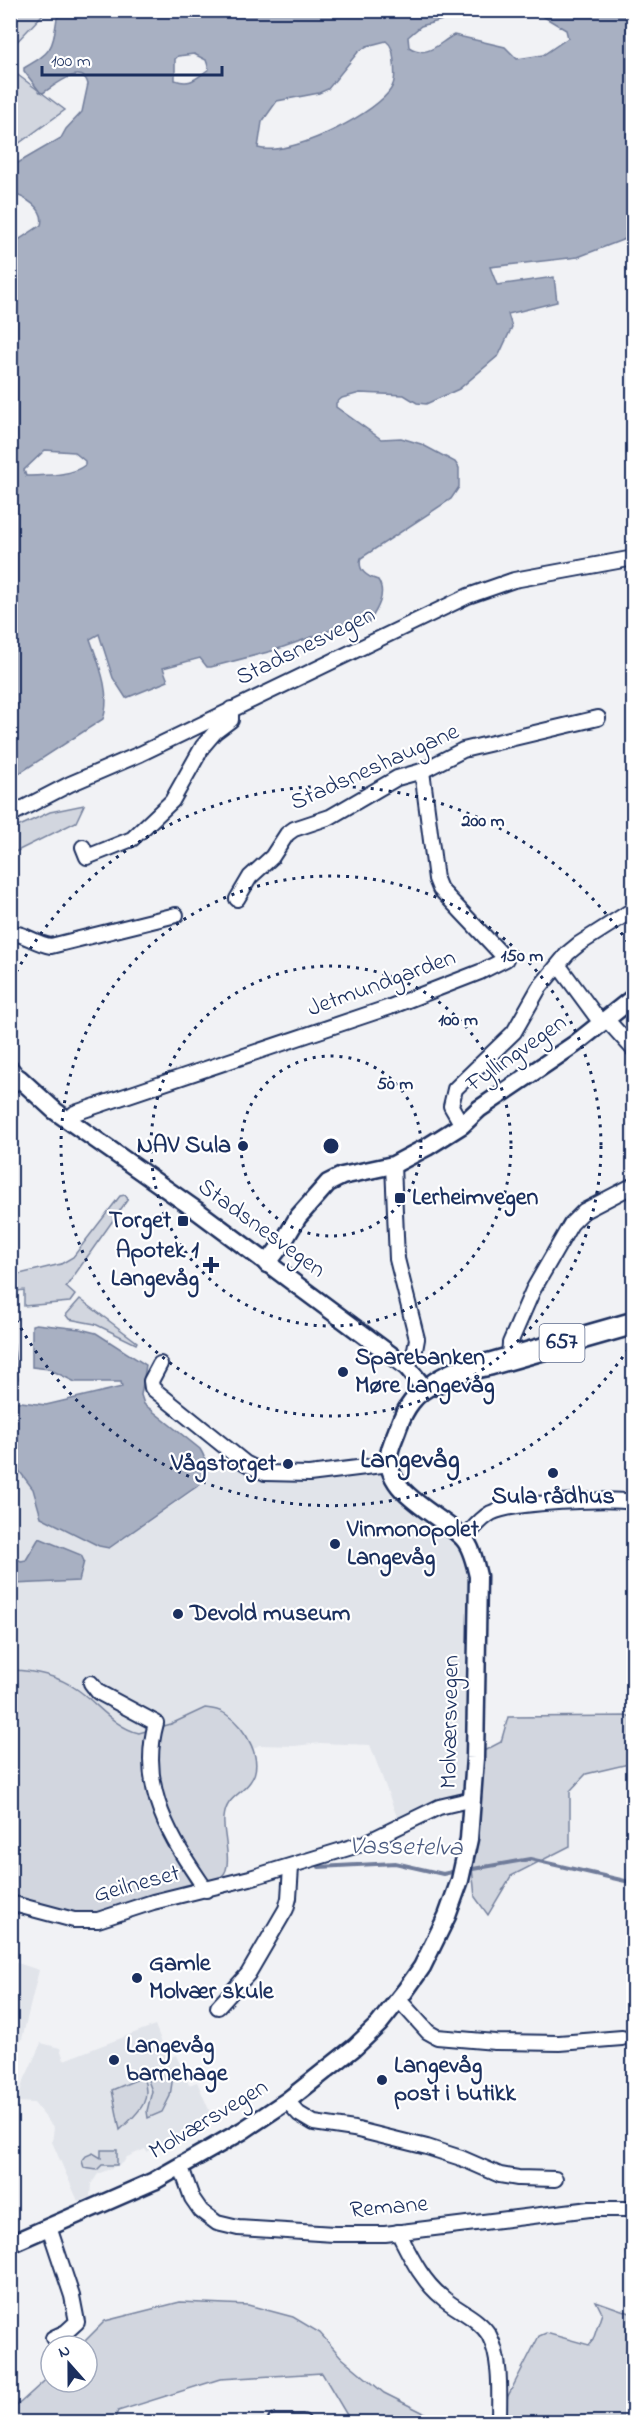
<svg xmlns="http://www.w3.org/2000/svg" width="644" height="2433" font-family="'Indie Flower',sans-serif">
<style>
.built{fill:#e1e4ea}
.green{fill:#d2d6df;stroke:#76829e;stroke-width:1.5}
.water{fill:#a8b0c2;stroke:#707c9a;stroke-width:1.5;fill-rule:evenodd}
.lines{fill:none;stroke-linecap:round;stroke-linejoin:round}
.stream{stroke:#707c9a;stroke-width:4}
.minor-casing{stroke:#1b2f5e;stroke-width:18}
.tertiary-casing{stroke:#1b2f5e;stroke-width:21}
.primary-casing{stroke:#1b2f5e;stroke-width:26}
.minor{stroke:#fff;stroke-width:14}
.tertiary{stroke:#fff;stroke-width:16}
.primary{stroke:#fff;stroke-width:21}
.ring{fill:none;stroke:#1b2f5e;stroke-width:3;stroke-dasharray:3 6}
.poi-dot{fill:#1b2f5e;stroke:#fff;stroke-width:2}
.labels{text-anchor:middle;dominant-baseline:central;stroke-width:4.5;stroke-linejoin:round;paint-order:stroke}
.shield{fill:#fff;stroke:#5f6d8e;stroke-width:1.5}
.shield-label{font-size:22px;font-weight:bold;fill:#1b2f5e}
.street-label{font-size:24px;fill:#1b2f5e;stroke:#fff}
.poi-label{font-size:24px;font-weight:bold;fill:#1b2f5e;stroke:#fff;text-anchor:start}
.water-label{font-size:26px;font-style:italic;fill:#4c5c81;stroke:#fff}
.quarter-label{font-size:27px;font-weight:bold;fill:#1b2f5e;stroke:#fff}
.centre{fill:#1b2f5e;stroke:#fff;stroke-width:3}
.ring-label{font-size:18px;text-anchor:middle;font-weight:bold;fill:#1b2f5e;stroke:#fff;stroke-width:4.5;stroke-linejoin:round;paint-order:stroke}
</style>
<rect width="100%" height="100%" fill="#f1f2f5"/>
<filter id="ink" filterUnits="userSpaceOnUse"><feTurbulence type="fractalNoise" baseFrequency=".0167" numOctaves="2"/><feDisplacementMap in="SourceGraphic" scale="12" xChannelSelector="R" yChannelSelector="G"/><feConvolveMatrix kernelMatrix="1 2 1 2 8 2 1 2 1" color-interpolation-filters="sRGB"/></filter>
<g filter="url(#ink)">
<g class="built">
<path d="M10 1460 33 1489 41 1517 99 1546 109 1548 192 1492 206 1472 207 1466 371 1467 465 1537 479 1580 471 1797 400 1825 370 1745 320 1743 295 1746 259 1745 253 1749 244 1733 205 1708 171 1724 139 1733 121 1725 77 1689 48 1674 33 1671 11 1670V1581L14 1584 29 1558 21 1561 12 1556 11 1546 16 1544 11 1510Z"/>
<path d="M11 1961 39 1970 22 2039 11 2050Z"/>
<path d="M155 2025 168 2058 176 2055 189 2085 197 2082 209 2110 208 2117 147 2152 145 2149 127 2157 123 2163 98 2174 91 2184 90 2197 78 2201 52 2142 54 2128 34 2103 18 2102 22 2085 41 2043 60 2048 64 2060Z"/>
</g>
<g class="green">
<path d="M11 10 46 11 11 48 10 11Z"/>
<path d="M11 70 65 110 11 149H10Z"/>
<path d="M84 805 76 822 11 854V830L50 812Z"/>
<path d="M125 1195 128 1199 66 1287 75 1295 70 1302 24 1306V1290L11 1292V1276L61 1264 73 1257 120 1196Z"/>
<path d="M80 1299 137 1342 136 1344 95 1324 69 1319 66 1315Z"/>
<path d="M11 1670C35 1671 57 1675 78 1690 98 1704 114 1727 139 1733L171 1724 205 1708C213 1709 221 1710 227 1715 245 1727 266 1761 250 1782 240 1796 226 1797 224 1818 222 1831 234 1867 222 1876 213 1883 103 1920 92 1920 65 1919 37 1912 11 1908Z"/>
<path d="M633 1716V1763L586 1774 570 1791V1846L511 1876 488 1915 475 1897 468 1827 474 1756 501 1742 508 1717Z"/>
<path d="M174 2069 170 2096 162 2112 148 2118 147 2111 152 2091 146 2075 160 2070Z"/>
<path d="M143 2077C153 2103 137 2113 120 2130L112 2090Z"/>
<path d="M101 2150H117V2165H102L97 2170 84 2168 82 2161 86 2156 93 2153 101 2158Z"/>
<path d="M596 2301 633 2314V2422H498L508 2396 539 2336 546 2333 589 2345 593 2340 602 2313Z"/>
<path d="M180 2302 248 2305 293 2317 320 2333 342 2358 384 2393 442 2422H351L322 2373 220 2379 118 2411 113 2422H11V2411L51 2375V2382H87V2346H80L105 2321Z"/>
</g>
<g class="water">
<path d="M65 11H474L421 26 408 37 409 47C428 59 437 44 454 35L505 47 517 59 543 55 568 38 566 30 534 11H633V236L578 257 490 267 497 285 554 277 557 302 508 314 512 327 499 355 459 389 426 404 417 403 404 395 360 393 342 398 336 403V407L381 439 401 438 421 444 455 462 459 468V487L451 499 361 558C357 571 368 577 378 580 387 594 377 610 369 622L340 627 272 651 211 667H207L200 658 163 668 168 681 126 698 113 678 99 634 90 639C98 662 112 694 103 719L15 776 10 772 13 757 10 753 11 245 41 225C46 208 24 197 11 193V167L61 138 66 129 82 112 88 84C82 62 54 86 43 93L40 92 24 71V68C53 51 52 50 57 18ZM386 41C393 46 393 54 394 62 395 74 396 84 388 93 367 118 289 157 258 148L262 122 277 101 319 93 328 89 358 52 367 46ZM194 54 206 60 209 69C196 78 191 86 175 80V59L178 56ZM45 450 74 452 85 461V465C70 477 44 475 26 476L24 470Z"/>
<path d="M11 1324 18 1379 11 1385 10 1324Z"/>
<path d="M36 1324 80 1329 96 1333 146 1365 141 1395 144 1404 200 1449C209 1463 207 1472 199 1485L109 1548 99 1546 41 1517 33 1489 11 1460V1397L13 1401 46 1405 122 1387 121 1382H75L49 1369 32 1367V1325Z"/>
<path d="M10 1510 16 1544 11 1546 12 1556 21 1561 26 1560 39 1538 81 1555 84 1561 79 1581 14 1584 11 1581Z"/>
</g>
<g class="lines">
<g class="stream">
<path d="M319 1867 395 1863 443 1874 456 1871"/>
<path d="M467 1870 530 1859 634 1883"/>
</g>
<g class="minor-casing">
<g id="minor">
<path d="M10 815 70 784 140 754 468 596 514 580 634 558"/>
<path d="M83 847 87 857 132 839 172 801 203 746 215 732 231 720V709"/>
<path d="M237 899 250 877 272 857 287 834 294 829 330 817 397 778 422 771 463 750 598 718"/>
<path d="M10 933C23 932 35 944 51 946L176 915"/>
<path d="M559 966 601 1023"/>
<path d="M606 1019 634 1050"/>
<path d="M10 1067 19 1078 10 1087"/>
<path d="M68 1119 75 1113 390 1007 480 972 506 959 440 889 436 879 422 771"/>
<path d="M462 1125 451 1106 455 1089 514 1032 539 988 568 953 579 944 634 909"/>
<path d="M393 1165 397 1259 417 1339 415 1350 407 1367"/>
<path d="M509 1358 510 1343 533 1290 571 1224 584 1211 634 1185"/>
<path d="M160 1364 151 1381 152 1388 245 1463 265 1473 309 1474 390 1464"/>
<path d="M464 1539C472 1530 480 1519 491 1513 513 1502 608 1498 634 1502"/>
<path d="M91 1683 98 1692 156 1723C138 1788 171 1839 206 1890"/>
<path d="M10 1903 74 1920H98L153 1902 250 1878 365 1843 439 1807 473 1799"/>
<path d="M399 2000 428 2032 437 2037 495 2042 559 2043 622 2038"/>
<path d="M218 2007 248 1974 286 1909 289 1898 291 1867"/>
<path d="M287 2101 299 2114 314 2123 354 2129 427 2147 461 2158 500 2175 518 2178 555 2179"/>
<path d="M181 2167 192 2198 201 2211 217 2223 238 2228 334 2234H385L590 2209H634"/>
<path d="M49 2227 72 2296 77 2322 66 2332 53 2338"/>
<path d="M398 2232C410 2255 421 2280 442 2297 456 2310 479 2318 489 2335 502 2360 499 2395 499 2422"/>
<path d="M275 2422H303"/>
</g>
</g>
<g class="tertiary-casing">
<g id="tertiary">
<path d="M19 1078 55 1111 196 1210 407 1367 425 1389"/>
<path d="M267 1264 282 1244 298 1217 328 1183 342 1176 393 1165 427 1147 462 1125 479 1109 575 1044 634 997"/>
<path d="M10 2244 154 2181 242 2131 287 2101 355 2047 379 2024 405 1991 422 1967 447 1916 460 1880 469 1839 475 1758 478 1576C475 1564 472 1547 463 1538 441 1515 385 1494 389 1455 390 1446 395 1437 398 1428 405 1408 415 1393 435 1384"/>
</g>
</g>
<g class="primary-casing">
<path id="primary" d="M435 1384C452 1372 470 1368 490 1364L634 1323"/>
</g>
<use href="#minor" class="minor"/>
<use href="#tertiary" class="tertiary"/>
<use href="#primary" class="primary"/>
</g>
</g>
<g class="ring">
<circle cx="331" cy="1146" r="90"/>
<circle cx="331" cy="1146" r="180"/>
<circle cx="331" cy="1146" r="270"/>
<path d="M633 1342A360 360 0 0 1 12 1312M12 980A360 360 0 0 1 633 950"/>
</g>
<g class="poi-dot">
<circle cx="243" cy="1146" r="6"/>
<rect x="394" y="1192" width="12" height="12" rx="3"/>
<rect x="177" y="1215" width="12" height="12" rx="3"/>
<path d="M208 1256h6v6h6v6h-6v6h-6v-6h-6v-6h6z"/>
<circle cx="343" cy="1372" r="6"/>
<circle cx="288" cy="1464" r="6"/>
<circle cx="553" cy="1473" r="6"/>
<circle cx="335" cy="1544" r="6"/>
<circle cx="178" cy="1614" r="6"/>
<circle cx="137" cy="1978" r="6"/>
<circle cx="114" cy="2060" r="6"/>
<circle cx="382" cy="2080" r="6"/>
</g>
<g class="labels">
<rect class="shield" x="539.5" y="1324" width="45" height="38" rx="4.5"/>
<g class="shield-label">
<text x="562" y="1343">657</text>
</g>
<g class="street-label">
<text transform="translate(306 647) rotate(-26)">Stadsnesvegen</text>
<text transform="translate(375 768) rotate(-24)">Stadsneshaugane</text>
<text transform="translate(382 984) rotate(-20)">Jetmundgarden</text>
<text transform="translate(517 1054) rotate(-35)">Fyllingvegen</text>
<text transform="translate(261 1229) rotate(36)">Stadsnesvegen</text>
<text transform="translate(451 1722) rotate(-89)">Molværsvegen</text>
<text transform="translate(137 1885) rotate(-15)">Geilneset</text>
<text transform="translate(209 2120) rotate(-31)">Molværsvegen</text>
<text transform="translate(389 2208) rotate(-5)">Remane</text>
</g>
<g class="poi-label">
<text x="231" y="1146" text-anchor="end">NAV Sula</text>
<text x="412" y="1198">Lerheimvegen</text>
<text x="171" y="1221" text-anchor="end">Torget</text>
<text x="199" y="1251" text-anchor="end">Apotek 1<tspan x="199" dy="28">Langevåg</tspan></text>
<text x="355" y="1358">Sparebanken<tspan x="355" dy="28">Møre Langevåg</tspan></text>
<text x="276" y="1464" text-anchor="end">Vågstorget</text>
<text x="553" y="1497" text-anchor="middle">Sula rådhus</text>
<text x="347" y="1530">Vinmonopolet<tspan x="347" dy="28">Langevåg</tspan></text>
<text x="190" y="1614">Devold museum</text>
<text x="149" y="1964">Gamle<tspan x="149" dy="28">Molvær skule</tspan></text>
<text x="126" y="2046">Langevåg<tspan x="126" dy="28">barnehage</tspan></text>
<text x="394" y="2066">Langevåg<tspan x="394" dy="28">post i butikk</tspan></text>
</g>
<g class="water-label">
<text transform="translate(406 1848) rotate(1)">Vassetelva</text>
</g>
<g class="quarter-label">
<text x="410" y="1460">Langevåg</text>
</g>
</g>
<circle cx="331" cy="1146" r="9" class="centre"/>
<g class="ring-label">
<text x="483" y="826">200 m</text>
<text x="522" y="961">150 m</text>
<text x="458" y="1025">100 m</text>
<text x="395" y="1089">50 m</text>
</g>
<rect width="644" height="2433" fill="none" stroke="#fff" stroke-width="36"/>
<rect x="18" y="18" width="608" height="2397" fill="none" stroke="#1b2f5e" stroke-width="2" filter="url(#ink)"/>
<g transform="translate(69 2364) rotate(339)"><circle r="28" fill="#ffffff" stroke="#a4acbf" stroke-width="1.5"/>
<path d="M0-4.5L10 22L0 15L-10 22Z" fill="#1b2f5e"/>
<text y="-9" font-size="16" font-weight="bold" text-anchor="middle" fill="#1b2f5e">N</text>
</g>
<path d="M42 66v9h180v-9" fill="none" stroke="#1b2f5e" stroke-width="3"/>
<text x="51" y="66" font-size="18" fill="#1b2f5e" stroke="#ffffff" stroke-width="4.5" paint-order="stroke">100 m</text>
</svg>
